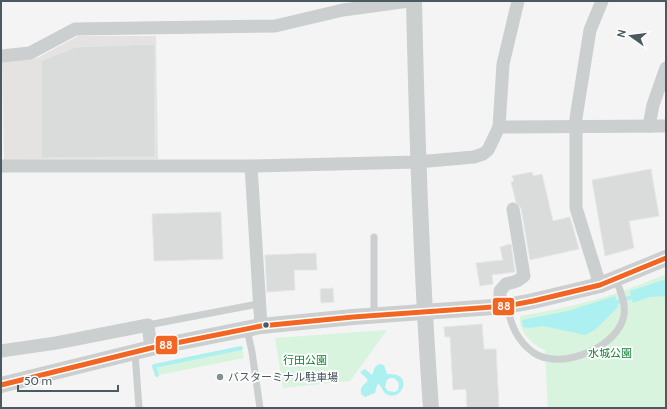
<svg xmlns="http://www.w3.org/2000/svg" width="667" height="409" font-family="Cabin,'Noto Sans JP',sans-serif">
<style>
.commercial{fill:#e5e3e2}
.green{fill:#d8f3de}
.water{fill:#adf0f1;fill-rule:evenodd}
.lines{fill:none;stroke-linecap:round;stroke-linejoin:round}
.stream{stroke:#adf0f1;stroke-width:4}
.building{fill:#dadcdc;stroke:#e5e6e7}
.service{stroke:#cbcfcf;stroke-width:7}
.minor{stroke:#cbcfcf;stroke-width:13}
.tertiary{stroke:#cbcfcf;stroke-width:16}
.bus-1-casing{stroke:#fff;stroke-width:8}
.bus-1{stroke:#f26522;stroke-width:5}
.bus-dot{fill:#495a61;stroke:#fff;stroke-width:1.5}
.poi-dot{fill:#859094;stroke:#fff;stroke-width:1.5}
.labels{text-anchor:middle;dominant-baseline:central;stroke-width:3.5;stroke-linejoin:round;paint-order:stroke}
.park-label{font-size:11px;fill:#148337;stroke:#fff}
.poi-label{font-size:11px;fill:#495a61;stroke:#fff;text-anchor:start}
.line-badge{stroke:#fff;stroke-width:1.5}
.badge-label{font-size:11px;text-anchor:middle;font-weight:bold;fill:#fff}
</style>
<rect width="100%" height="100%" fill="#f4f4f4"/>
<path class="commercial" d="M78 36H156L158 159 4 160 2 61 37 58Z"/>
<g class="green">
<path d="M666 274V408H548L545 350C531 344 519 332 520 316 571 308 618 295 666 274Z"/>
<path d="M387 330 350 381 283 388 275 338Z"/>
<path d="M242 349 244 358 159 375 157 367Z"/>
</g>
<g class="water">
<path d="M666 279V296L649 297 633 303 630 291Z"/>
<path d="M615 296 618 307 596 329 585 335 543 326 530 328 523 327 522 320 568 311Z"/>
<path d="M379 364 384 365 387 374C390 374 394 374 397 375 411 380 400 402 386 394 383 392 382 387 379 384L377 385 375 393 365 397 361 394C360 385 364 386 368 380L360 372 365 369 372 375 375 367ZM390 378H394L399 383 398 390 395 392 388 391 385 387 387 380Z"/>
</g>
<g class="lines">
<g class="stream">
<path d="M617 302 635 296"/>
<path d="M157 375 154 366 241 348"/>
</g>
</g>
<g class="building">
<path d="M155 44V157L41 158V61L75 47Z"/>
<path d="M651 169 659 216 629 221 634 248 605 256 592 180Z"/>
<path d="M532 172 533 176 542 174 553 221 570 217 579 249 530 260 521 208 516 202 511 182 514 181 512 176Z"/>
<path d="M221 212 223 259 154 261 152 214Z"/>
<path d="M511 244 515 272 492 275 493 284 480 286 476 263 503 260 500 247Z"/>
<path d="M316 253 317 270H294L295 290 267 292 265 255Z"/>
<path d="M333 288 334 302 321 303 320 289Z"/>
<path d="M482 324 484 349H496L499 408H467L466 389 453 390 450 337H445L444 327Z"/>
</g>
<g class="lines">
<g class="service">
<path d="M374 237V315"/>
<path d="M507 306C511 325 517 341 534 353 561 371 619 347 624 315 626 303 620 291 616 279"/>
<path d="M148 325 258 304"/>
<path d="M247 329 252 352 260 408"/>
<path d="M135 353 139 408"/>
</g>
<g class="minor">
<path d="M1 56 30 53 75 29 275 26 343 10 409 1"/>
<path d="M649 126 653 105 666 68"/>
<path d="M499 127 666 126"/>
<path d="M1 166H251L417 162 474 157 483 154 488 150 499 127 503 64 518 1"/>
<path d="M251 166 261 326"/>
<path d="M600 285 576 208V118L590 30 602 1"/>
<path d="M500 307V291L506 284 517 281 524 276 513 209"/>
<path d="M1 351 56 343 148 325 151 348"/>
</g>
<g class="tertiary">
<path d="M414 1C417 137 421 272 431 408"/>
<path d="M1 385 151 348 261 326 353 317 507 306 533 301 600 285 666 258"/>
</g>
<g class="bus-1-casing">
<path id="bus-1" d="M1 385 151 348 261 326 353 317 507 306 533 301 600 285 666 258"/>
</g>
<use href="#bus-1" class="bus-1"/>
</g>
<circle class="bus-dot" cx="266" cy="325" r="3.5"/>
<circle class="poi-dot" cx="220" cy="377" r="4"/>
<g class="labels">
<g class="park-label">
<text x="610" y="353">水城公園</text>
<text x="305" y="360">行田公園</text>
</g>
<g class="poi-label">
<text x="228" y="377">バスターミナル駐車場</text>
</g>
</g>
<g class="line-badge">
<rect x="492" y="297" width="23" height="19" rx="4" fill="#f26522"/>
<rect x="155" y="335" width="23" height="20" rx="4" fill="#f26522"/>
</g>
<g class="badge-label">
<text x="504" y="310">88</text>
<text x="166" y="349">88</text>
</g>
<rect width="667" height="409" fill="none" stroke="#495a61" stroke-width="4"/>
<g transform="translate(631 36) rotate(284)" stroke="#ffffff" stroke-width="3" paint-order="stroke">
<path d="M0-3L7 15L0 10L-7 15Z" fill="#495a61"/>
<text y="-6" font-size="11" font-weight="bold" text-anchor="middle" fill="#495a61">N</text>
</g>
<path d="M18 385v6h100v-6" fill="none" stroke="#495a61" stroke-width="2"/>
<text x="24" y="385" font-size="12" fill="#495a61" stroke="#ffffff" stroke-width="3" paint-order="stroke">50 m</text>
</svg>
